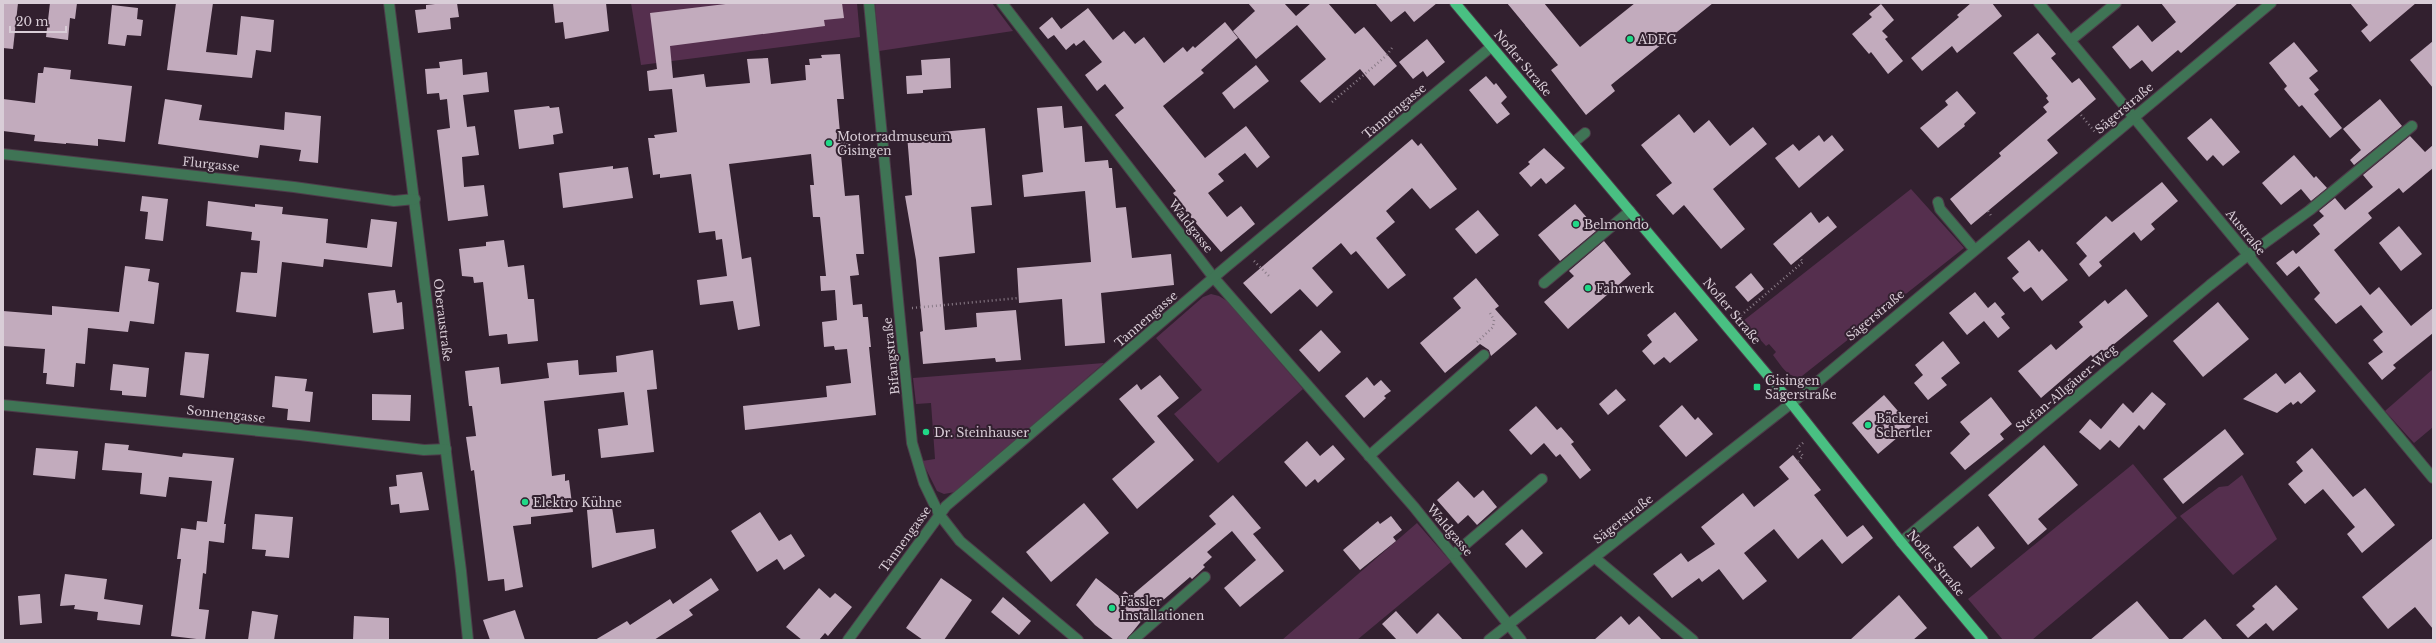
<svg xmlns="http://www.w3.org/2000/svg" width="2436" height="643" font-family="'Libre Baskerville',serif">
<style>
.green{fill:#552f4e}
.building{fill:#c2abbd}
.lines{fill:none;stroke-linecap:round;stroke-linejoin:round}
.minor-casing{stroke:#4d3c4a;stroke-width:12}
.major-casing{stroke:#4d3c4a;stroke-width:12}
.path{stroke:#8b7d89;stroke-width:2.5;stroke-dasharray:1 3;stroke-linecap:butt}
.minor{stroke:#3f7455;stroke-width:10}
.major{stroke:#49c082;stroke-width:10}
.poi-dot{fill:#20d887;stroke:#32202f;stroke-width:1.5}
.labels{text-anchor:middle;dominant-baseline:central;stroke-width:4;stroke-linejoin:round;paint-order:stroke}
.poi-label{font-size:12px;fill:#d9cdd7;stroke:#32202f;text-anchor:start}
.street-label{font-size:12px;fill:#d9cdd7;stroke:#32202f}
</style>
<rect width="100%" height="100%" fill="#32202f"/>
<g class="green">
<path d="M631 3H857L860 37 641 65Z"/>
<path d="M875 3H992L1013 31 879 51Z"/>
<path d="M1911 189 1964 248 1802 376C1788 380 1781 365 1773 355L1776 352 1769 344 1766 346 1743 321Z"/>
<path d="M1211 294 1219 296 1227 301 1303 389 1218 463 1174 414 1202 390 1156 338 1203 297Z"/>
<path d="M1104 363 955 492 944 494 937 491 922 461 935 459 931 403 916 404 913 378Z"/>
<path d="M2433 369V427L2414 443 2385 411Z"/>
<path d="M2133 464 2177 518 2032 640H2003L1968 599Z"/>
<path d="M2242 475 2277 539 2233 575 2180 516 2219 487 2228 486Z"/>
<path d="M1417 523 1451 562 1357 640H1282Z"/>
</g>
<g class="building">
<path d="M3 3H18L13 49 3 48Z"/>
<path d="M50 3H77L75 19 70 18 68 40 46 37Z"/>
<path d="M176 3H213L206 52 237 55 241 16 274 20 271 52 256 50 252 78 167 70Z"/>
<path d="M444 3H457L459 17 450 18 451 29 418 33 415 10 426 9V5Z"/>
<path d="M553 3H606L609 31 565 39 563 22 555 23Z"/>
<path d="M734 3H842L844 18 824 20 825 26 670 46 673 78 704 74 706 87 750 83 747 59 768 58 771 84 806 80 805 65H810L809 59 822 58 821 55 840 54 844 99H837L840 133 848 132 850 154 841 155 845 196 859 195 864 254H856L859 275 850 276 853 305 862 304 863 317H868L871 347H869L876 415 745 430 743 406 827 397 826 386 851 383 847 349 835 350 834 346 824 347 822 322 837 320 835 290 821 291 820 276H826L820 217H813L810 185H814L811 154 729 164 742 259 751 257 760 326 738 330 733 301 700 305 697 280 727 276 722 239 716 240 715 231 699 233 691 174 660 178V174L653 175 648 138H655L654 135 677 132 672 89 649 91 647 71 657 69 650 13Z"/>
<path d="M1248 3H1284L1296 16 1311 3H1328L1355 34 1364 27 1397 66 1374 86 1360 69 1320 103 1300 81 1326 59 1297 25 1256 59 1233 31 1255 11Z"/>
<path d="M1375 3H1437L1414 22 1405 11 1391 22Z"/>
<path d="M1507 3H1544L1580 47 1635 3H1713L1611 85 1615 91 1586 115 1551 70 1558 65Z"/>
<path d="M1971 3H1992L2002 16 1957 53 1952 46 1922 71 1911 58 1959 17 1957 15Z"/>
<path d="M2161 3H2238L2181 53 2178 50 2152 72 2142 60 2130 69 2112 47 2138 25 2152 42 2176 22Z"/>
<path d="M2350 3H2416L2370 42 2361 31 2368 25Z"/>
<path d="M1881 4 1894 20 1882 31 1888 37 1885 39 1903 61 1888 74 1871 52 1869 54 1852 34 1872 17 1869 14Z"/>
<path d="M112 5 138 8 137 19 143 20 141 36 127 35 125 46 108 44Z"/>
<path d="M1088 8 1113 40 1124 31 1135 44 1144 37 1164 63 1183 47 1187 52 1193 46 1195 48 1225 22 1238 38 1201 70 1204 73 1163 106 1205 158 1246 126 1270 157 1257 168 1245 153 1218 174 1224 181 1208 193 1227 217 1241 206 1255 224 1221 252 1188 214 1173 193 1176 191 1115 115 1124 108 1105 84 1097 91 1085 75 1102 62 1084 40 1076 46 1074 43 1066 50 1054 35 1048 39 1039 28 1052 17 1061 29Z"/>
<path d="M2038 33 2056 54 2051 58 2072 83 2079 78 2096 99 2047 140 2058 153 1971 225 1950 199 2001 156 1999 153 2047 112 2043 107 2049 102 2046 98 2048 96 2013 53Z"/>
<path d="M1427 39 1445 62 1427 77 1423 71 1413 79 1399 62Z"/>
<path d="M2433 41V88L2410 60Z"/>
<path d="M2294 42 2318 71 2309 78 2319 90 2314 94 2342 128 2330 138 2302 105 2299 107 2284 89 2287 86 2269 63Z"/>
<path d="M950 58 951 88 923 90V93L907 94 906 76 922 75 921 60Z"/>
<path d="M462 59 463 75 487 72 489 92 463 95 467 127 475 126 479 155 462 157 464 187 484 185 488 216 448 221 437 130 450 128 447 99 440 100 439 93 427 94 425 69 440 68 439 62Z"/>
<path d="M1256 65 1269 81 1234 109 1222 93Z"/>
<path d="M44 67 71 70 70 79 132 86 125 142 98 139V146L66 143V144L34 141 35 135 3 131V99L35 103 38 73H43Z"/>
<path d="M1486 76 1494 85 1496 83 1507 97 1501 103 1510 114 1497 124 1469 90Z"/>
<path d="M1957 91 1976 113 1964 124 1965 126 1938 148 1920 128 1948 105 1945 101Z"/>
<path d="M165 99 202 105 199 120 284 130 285 112 321 116 318 163 299 161 301 150 260 145 258 158 158 144Z"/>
<path d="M2380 99 2402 126 2354 165 2350 160 2361 150 2343 129Z"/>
<path d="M549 106 550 108 559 107 563 133 553 135 554 144 519 149 514 110Z"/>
<path d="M1062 106 1064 128 1082 126 1085 162 1108 160 1109 168H1112L1116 208 1126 207 1132 258 1171 254 1174 285 1101 293 1105 343 1065 346 1062 299 1019 303 1017 268 1091 262 1085 191 1024 197 1022 175 1043 172 1037 108Z"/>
<path d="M1679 114 1694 133 1709 120 1730 146 1753 127 1767 144 1713 189 1745 229 1721 249 1684 205 1673 215 1656 195 1672 183 1641 145Z"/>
<path d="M2211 118 2240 152 2223 166 2213 155 2207 161 2187 138Z"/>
<path d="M985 128 992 205 971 207 975 253 939 257 945 330 977 327 976 313 1016 310 1021 360 996 362 995 358 923 364 920 332 923 331 916 260 905 196 912 195 907 135Z"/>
<path d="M1819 135 1824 142 1832 135 1844 150 1799 188 1775 158 1793 144 1799 151Z"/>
<path d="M2410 136 2425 152 2433 145V168L2403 193 2399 188 2368 213 2372 218 2334 250 2370 295 2379 287 2411 326 2433 308V333L2393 365 2396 368 2382 380 2368 363 2383 352 2373 340 2383 332 2361 305 2336 324 2314 299 2320 293 2299 266 2287 276 2276 263 2293 250 2296 254 2320 234 2313 225 2324 216 2319 211 2335 198 2345 210 2373 187 2363 175Z"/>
<path d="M1412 139 1418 146 1421 143 1457 189 1430 209 1412 188 1386 211 1395 222 1376 238 1406 275 1388 289 1356 251 1351 255 1341 243 1312 268 1333 292 1317 307 1300 289 1271 314 1243 283Z"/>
<path d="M1544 148 1565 168 1546 184 1541 178 1531 187 1519 173 1530 164 1528 162Z"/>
<path d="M2294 155 2314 178 2316 176 2327 188 2311 201 2301 189 2281 205 2262 183Z"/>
<path d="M613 166V169L628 167 633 198 563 208 559 173Z"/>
<path d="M2162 182 2178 201 2151 224 2155 229 2141 241 2134 232 2099 262 2102 266 2089 277 2079 264 2087 256 2076 243 2106 216 2112 222Z"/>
<path d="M142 196 168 199 163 241 145 239 148 212 140 211Z"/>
<path d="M208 201 255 207V204L283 207 282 214 328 219 326 243 367 248 371 219 397 222 392 267 324 259 323 267 282 262 276 317 236 312 241 272 257 273 260 241 251 240 252 232 206 226Z"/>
<path d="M1575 204 1596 228V231L1560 261 1538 235Z"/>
<path d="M1478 210 1499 235 1476 254 1455 229Z"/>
<path d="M1811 212 1819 223 1828 216 1837 227 1791 265 1773 244Z"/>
<path d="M2399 226 2422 254 2401 271 2379 243Z"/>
<path d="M504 240 508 267 524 265 528 299H534L538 341 508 344 507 334 489 336 483 282 474 283 473 277 462 276 459 249 486 246V242Z"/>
<path d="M2029 240 2039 252 2042 249 2068 280 2042 301 2031 287 2024 292 2012 278 2019 272 2007 258Z"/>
<path d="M1604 241 1631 274 1568 329 1544 302 1574 276 1569 271Z"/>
<path d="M125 266 150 269 148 281 159 283 154 324 130 321 128 332 88 328 85 364 76 363 74 387 46 384 47 373H43L45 349 3 346V311L52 315V306L119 312Z"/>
<path d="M1751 273 1764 289 1748 302 1735 287Z"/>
<path d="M1476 278 1499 306 1495 309 1517 334 1491 356 1489 350 1480 344 1445 373 1420 343 1461 308 1453 298Z"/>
<path d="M2126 289 2148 316 2095 360 2091 355 2041 398 2018 371 2051 344 2056 350 2083 327 2079 322 2105 300 2108 304Z"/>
<path d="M395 290 397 303 402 302 404 329 373 333 368 293Z"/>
<path d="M1975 292 1988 308 1995 302 2005 314 2001 317 2010 328 1998 338 1984 321 1967 335 1949 313Z"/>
<path d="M2218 302 2249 339 2203 377 2173 341Z"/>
<path d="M1675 312 1698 340 1670 363 1664 357 1654 365 1642 351 1652 342 1647 335Z"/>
<path d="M1321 330 1341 352 1319 372 1299 350Z"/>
<path d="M1943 341 1960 363 1941 378 1947 385 1928 400 1914 383 1923 375 1915 365Z"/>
<path d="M653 350 657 389 647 390 654 452 601 458 598 429 628 425 624 392 544 401 552 476 565 474V481L569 480 573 512 531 517V524L513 526 523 587 505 591 504 579 488 581 474 470 471 471 466 437 476 436 472 406H469L465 371 499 367 501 384 549 378 547 363 578 360 579 375 617 372 616 356Z"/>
<path d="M185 352 209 354 204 398 180 395Z"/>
<path d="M113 364 149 368 146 397 122 395V391L110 390Z"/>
<path d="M2300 372 2316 391 2301 404 2298 401 2293 405 2291 402 2277 413 2243 399 2276 373 2285 384Z"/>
<path d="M1160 375 1179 398 1157 416 1194 460 1137 509 1112 479 1155 442 1119 399 1137 384 1141 390Z"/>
<path d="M275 376 307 379 305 391 313 392 310 422 287 420 288 409 272 407Z"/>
<path d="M1367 377 1374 386 1381 380 1391 391 1384 396 1386 398 1364 418 1345 396Z"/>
<path d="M1616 389 1626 400 1608 415 1599 404Z"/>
<path d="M2152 392 2166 404 2144 430 2139 425 2119 448 2110 440 2100 450 2079 432 2090 419 2101 429 2123 403 2133 413Z"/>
<path d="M372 394 411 395 410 421 372 420Z"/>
<path d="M1884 395 1911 426 1878 454 1852 423Z"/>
<path d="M1991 397 2012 424 2000 434 2004 439 1965 470 1950 453 1970 434 1960 422Z"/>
<path d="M1682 405 1695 420 1698 417 1713 434 1686 457 1659 426Z"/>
<path d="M1536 406 1557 430 1561 427 1574 442 1571 444 1591 470 1580 479 1560 454 1556 457 1544 443 1531 455 1509 430Z"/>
<path d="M2225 429 2244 454 2183 504 2163 479Z"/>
<path d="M1307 441 1320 456 1333 445 1345 459 1318 483 1315 479 1306 487 1284 462Z"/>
<path d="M105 443 129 445 128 450 182 457 183 453 234 458 224 524H226L224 543 209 541 206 574 203 573 199 609 209 610 205 640 171 636 181 559H177L181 528 196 530 197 521 207 522 212 481 169 477 166 497 140 494 142 473 102 470Z"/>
<path d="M2044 445 2078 485 2038 519 2047 529 2028 545 1988 495Z"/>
<path d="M36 448 78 451 75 479 33 475Z"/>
<path d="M2312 448 2353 497 2365 488 2395 525 2362 553 2347 534 2355 527 2323 489 2305 504 2288 484 2303 471 2296 462Z"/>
<path d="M1793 455 1821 490 1814 495 1847 537 1863 525 1873 538 1842 564 1822 539 1798 559 1774 529 1744 553 1767 581 1743 600 1719 569 1702 582 1699 578 1672 598 1653 574 1681 553 1688 562 1715 544 1701 527 1743 493 1754 507 1789 479 1779 467Z"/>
<path d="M422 472 429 510 400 513 399 504 391 505 389 487 397 486 396 475Z"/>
<path d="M1458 481 1474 498 1483 490 1497 507 1477 525 1468 515 1458 524 1437 500Z"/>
<path d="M1233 495 1261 528 1253 534 1284 571 1240 607 1224 588 1256 560 1232 531 1207 552 1212 557 1203 565 1205 567 1192 579 1190 577 1147 614 1126 640H1114L1095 625 1076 605 1096 578 1120 597 1125 591 1131 596 1216 524 1209 516Z"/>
<path d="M1084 503 1109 533 1051 582 1026 552Z"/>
<path d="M612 507 616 533 654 529 656 548 592 568 587 510Z"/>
<path d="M760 512 779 541 791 534 805 556 784 570 777 559 757 572 731 531Z"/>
<path d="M255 514 293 517 289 558 265 556 266 550 252 549Z"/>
<path d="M1391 516 1402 530 1393 537 1396 541 1360 570 1343 550 1378 521 1380 524Z"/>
<path d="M1978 526 1995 548 1971 568 1953 547Z"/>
<path d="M1522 529 1543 553 1526 568 1505 544Z"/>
<path d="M2433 538V629L2415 607 2388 629 2362 597Z"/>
<path d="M65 574 107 579 104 599 143 605 140 625 97 620 98 612 74 609 75 605 60 606Z"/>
<path d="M711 578 719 590 689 610 693 615 654 640H595L627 621 630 625 670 599 673 604Z"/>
<path d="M941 578 972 600 944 640H923L906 628Z"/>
<path d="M2276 585 2298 609 2273 631 2266 623 2248 638 2236 625 2255 609 2252 606Z"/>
<path d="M819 588 830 598 835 593 852 607 828 636 825 633 819 640H802L786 627Z"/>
<path d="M40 594 42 623 20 625 18 596Z"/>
<path d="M1899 595 1927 628 1913 640H1850Z"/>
<path d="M1003 597 1031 621 1019 635 991 612Z"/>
<path d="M2137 601 2170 640H2090Z"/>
<path d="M515 610 525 640H490L483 620Z"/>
<path d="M252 611 278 615 274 640H248Z"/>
<path d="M1396 611 1417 634 1438 613 1463 640H1397L1382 624Z"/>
<path d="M354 616 389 618V640H353Z"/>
<path d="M1621 616 1629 625 1639 616 1662 640H1594Z"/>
<path d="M2205 619 2223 640H2181Z"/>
</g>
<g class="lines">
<g class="minor-casing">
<g id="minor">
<path d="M389 3 461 571 468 640"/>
<path d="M869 3 912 443 924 483 939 514 960 541 1078 640"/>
<path d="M1002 3 1214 278 1414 507 1521 640"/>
<path d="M2039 3 2433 478"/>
<path d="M2071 40 2116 3"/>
<path d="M1573 143 1585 133"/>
<path d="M3 154 294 187 394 201 415 199"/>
<path d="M1938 202 1940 209 1974 249"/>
<path d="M1544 283 1630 211"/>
<path d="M3 405 300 435 424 450 446 449"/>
<path d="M1369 456 1484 355"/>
<path d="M1901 542 2210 285 2248 255 2310 210 2412 126"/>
<path d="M1454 554 1542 479"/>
<path d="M1595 558 1693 640"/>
<path d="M848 640 946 506 1226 267 1491 47"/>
<path d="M1133 640 1205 577"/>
<path d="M1489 640 1803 394 2271 3"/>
</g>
</g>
<g class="major-casing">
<path id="major" d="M1455 3 1791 403 1901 542 1983 640"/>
</g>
<g class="path">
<path d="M1332 102 1386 56 1392 48"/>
<path d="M2081 115 2095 132"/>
<path d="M1988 211 1992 217"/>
<path d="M1254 261 1269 276"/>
<path d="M912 308 1019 298"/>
<path d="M1738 318 1803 262 1800 258"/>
<path d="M1477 342 1493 327 1494 320 1490 313"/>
<path d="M1798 461 1803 456 1797 448 1804 442"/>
</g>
<use href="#minor" class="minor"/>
<use href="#major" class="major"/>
</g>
<g class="poi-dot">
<circle cx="1630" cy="39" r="4"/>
<circle cx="829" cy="143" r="4"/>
<circle cx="1576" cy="224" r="4"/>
<circle cx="1588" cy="288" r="4"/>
<rect x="1753" y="383" width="8" height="8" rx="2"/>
<circle cx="1868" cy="425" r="4"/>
<circle cx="926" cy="432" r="4"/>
<circle cx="525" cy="502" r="4"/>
<circle cx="1112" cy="608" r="4"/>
</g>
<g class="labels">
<g class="poi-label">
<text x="1638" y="39">ADEG</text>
<text x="837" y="136">Motorradmuseum<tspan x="837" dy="14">Gisingen</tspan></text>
<text x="1584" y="224">Belmondo</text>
<text x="1596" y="288">Fahrwerk</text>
<text x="1765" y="380">Gisingen<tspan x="1765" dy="14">Sägerstraße</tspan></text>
<text x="1876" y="418">Bäckerei<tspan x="1876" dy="14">Schertler</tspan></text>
<text x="934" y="432">Dr. Steinhauser</text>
<text x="533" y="502">Elektro Kühne</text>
<text x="1120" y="601">Fässler<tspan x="1120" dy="14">Installationen</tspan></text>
</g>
<g class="street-label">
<text transform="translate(1523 63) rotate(50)">Nofler Straße</text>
<text transform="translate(2124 108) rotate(-40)">Sägerstraße</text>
<text transform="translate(1394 111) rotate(-40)">Tannengasse</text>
<text transform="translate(211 164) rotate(6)">Flurgasse</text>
<text transform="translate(1191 226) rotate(52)">Waldgasse</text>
<text transform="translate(2246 232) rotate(51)">Austraße</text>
<text transform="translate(1732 311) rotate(50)">Nofler Straße</text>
<text transform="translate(1875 315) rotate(-40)">Sägerstraße</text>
<text transform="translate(1146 319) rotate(-41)">Tannengasse</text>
<text transform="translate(443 320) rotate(83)">Oberaustraße</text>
<text transform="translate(891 356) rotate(-96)">Bifangstraße</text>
<text transform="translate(2066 388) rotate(-40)">Stefan-Allgäuer-Weg</text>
<text transform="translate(226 414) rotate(6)">Sonnengasse</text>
<text transform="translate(1623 519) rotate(-38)">Sägerstraße</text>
<text transform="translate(1450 530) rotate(50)">Waldgasse</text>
<text transform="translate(905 539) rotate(-54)">Tannengasse</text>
<text transform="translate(1936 563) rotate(50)">Nofler Straße</text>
</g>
</g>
<rect width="2436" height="643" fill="none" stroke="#d9cdd7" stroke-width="8"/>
<path d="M10 26v6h56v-6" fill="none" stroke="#d9cdd7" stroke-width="2"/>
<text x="16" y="26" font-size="12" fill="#d9cdd7" stroke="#32202f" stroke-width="3" paint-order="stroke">20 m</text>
</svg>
